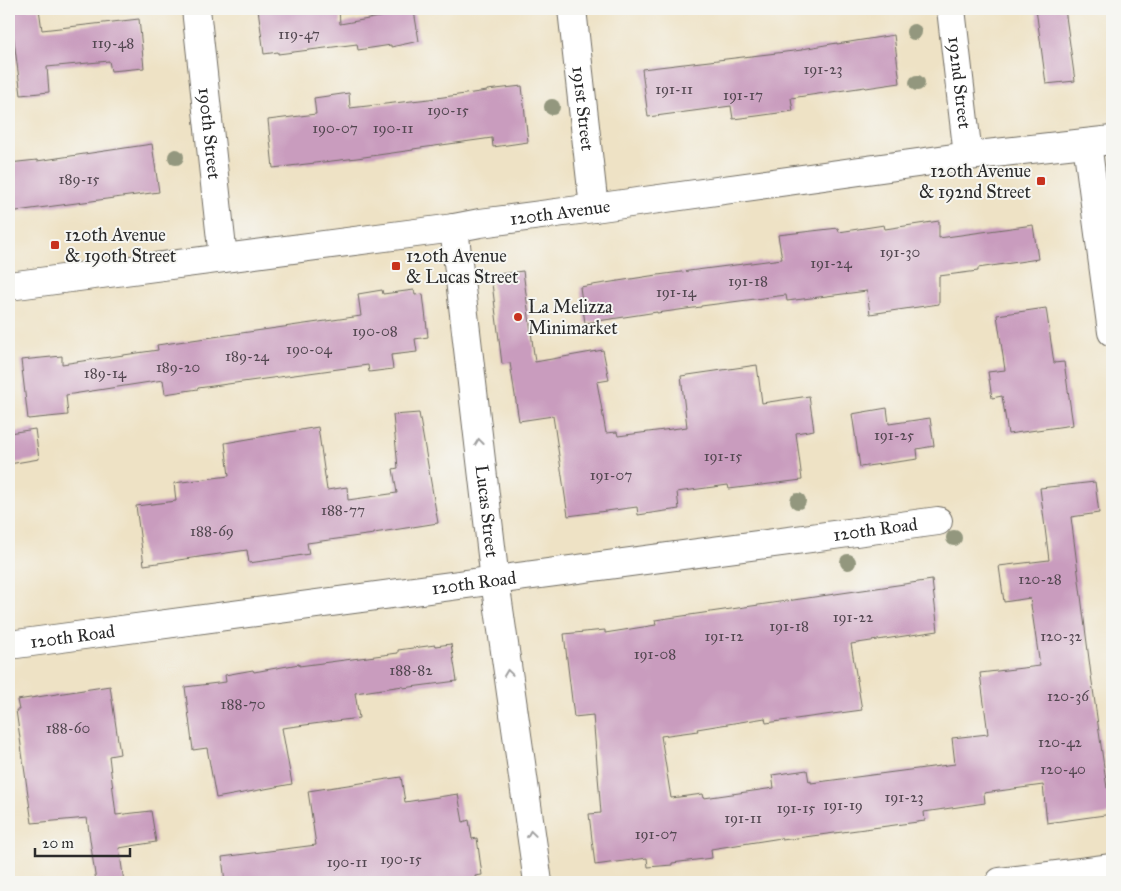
<svg xmlns="http://www.w3.org/2000/svg" width="1121" height="891" font-family="'IM FELL Great Primer',serif">
<style>
.building{fill:#c99cbe}
.lines{fill:none;stroke-linecap:round;stroke-linejoin:round}
.minor-casing{stroke:#6f6b61;stroke-width:30}
.tertiary-casing{stroke:#6f6b61;stroke-width:30}
.minor{stroke:#fff;stroke-width:28}
.tertiary{stroke:#fff;stroke-width:28}
.tree{fill:#93977e}
.oneway{stroke:#a0a0a0}
.poi-dot{fill:#c8321e;stroke:#f6f6f2;stroke-width:2}
.labels{text-anchor:middle;dominant-baseline:central;stroke-width:4;stroke-linejoin:round;paint-order:stroke}
.number-label{font-size:15px;fill:#524750}
.street-label{font-size:18px;fill:#2b2b2b;stroke:#f6f6f2}
.poi-label{font-size:18px;fill:#2b2b2b;stroke:#f6f6f2;text-anchor:start}
</style>
<rect width="100%" height="100%" fill="#f6f6f2"/>
<filter id="ink" filterUnits="userSpaceOnUse"><feTurbulence type="fractalNoise" baseFrequency=".02" numOctaves="2"/><feDisplacementMap in="SourceGraphic" scale="10" xChannelSelector="R" yChannelSelector="G"/><feConvolveMatrix kernelMatrix="1 2 1 2 8 2 1 2 1" color-interpolation-filters="sRGB"/></filter>
<filter id="wash" filterUnits="userSpaceOnUse"><feTurbulence type="fractalNoise" baseFrequency=".0096" numOctaves="4" result="noise"/><feDisplacementMap in="SourceGraphic" scale="20" xChannelSelector="R" yChannelSelector="G"/><feGaussianBlur stdDeviation="1.12" result="paint"/><feColorMatrix in="noise" values="0 0 0 0 0 0 0 0 0 0 0 0 0 0 0 0 0 1.4 0 .05"/><feComposite in="paint" operator="in"/></filter>
<g filter="url(#wash)">
<rect width="100%" height="100%" fill="#eee2c5"/>
<g id="blocks">
<g class="building">
<path d="M10 9H39L42 30 139 19 144 68 111 71 109 61 47 67 49 92 21 95Z"/>
<path d="M258 9H339L340 24 414 11 419 41 391 47V45L358 50 357 44 278 54V52L264 54Z"/>
<path d="M1036 9H1065L1075 81 1046 84Z"/>
<path d="M894 35 900 83 866 88 865 87 791 98 793 111 757 116 733 119 731 106 648 117 642 69 802 50V49L837 43V44Z"/>
<path d="M522 86 528 142 493 147 492 138 413 149V150L357 158 273 168 268 120 316 114 314 98 349 93 350 108 429 99 487 91V90Z"/>
<path d="M152 144 159 192 9 212V163L37 160V161Z"/>
<path d="M939 221V238L1033 225 1038 259 978 268V271L939 276V304L870 314 867 291 787 301 786 295 701 306V307L657 313V312L585 323 580 287 650 276 782 259 778 235 838 228 839 232 884 225 885 229Z"/>
<path d="M523 271 535 362 603 350 609 380 597 382 606 433 617 432 618 436 687 427 681 376 757 365 762 403 809 396 814 430 796 433 802 480 729 489 728 485 677 492 679 509 638 515 637 507 568 516 553 416 519 421 510 363 502 364 491 275Z"/>
<path d="M382 290 383 294 414 290 415 295 423 294 428 337 415 339 417 352 391 355 393 369 369 372 368 365 198 388V389L165 394 163 380 66 395 68 415 28 419 21 360 62 356V364L158 350 157 345 361 316 358 294Z"/>
<path d="M1046 308 1054 363 1064 362 1073 425 1008 434 1002 396 992 398 988 372 1005 370 997 315Z"/>
<path d="M887 408 889 424 930 418 934 446 917 449 918 459 860 467 852 414Z"/>
<path d="M419 413 438 523 374 533V534L307 543 309 554 284 558 249 563 247 550 144 565 136 506 176 501 174 483 229 476 225 443 318 427 327 490 347 487 348 500 397 493 393 469 398 468 393 415Z"/>
<path d="M35 429 39 459 9 464V433Z"/>
<path d="M1095 482 1099 513 1071 517 1091 675 1107 788H1112V814L1047 823 1043 785 984 793 985 803 924 812 925 821 782 840 781 838 711 849 712 858 672 863V865L648 867 647 858 595 865 589 814 601 813 593 715 574 717 564 634 605 630V633L656 625 655 620 932 580 938 631 851 644 862 710 766 723 765 718 697 729 698 731 661 736 671 798 703 794 704 798 774 788 772 775 807 770 809 782 811 781V783L955 764 952 738 988 734 980 673 1040 666 1030 598 1004 602 999 566 1049 560 1040 488Z"/>
<path d="M451 644 457 681 403 688V686L355 693 359 718 282 728 292 784 216 798 207 748 193 750 185 687 226 682 225 675 253 670 254 672 299 664V666L398 653V650L435 645V646Z"/>
<path d="M110 686 120 754 109 756 116 815 151 811 156 842 119 848 124 882H96L87 818 32 823 16 710H19L17 700Z"/>
<path d="M401 777 405 802 458 794 463 822 469 820 472 839 477 838 482 875 475 876 476 882H225L222 857 316 845 308 791Z"/>
</g>
</g>
</g>
<g filter="url(#ink)">
<use href="#blocks" fill-opacity="0" stroke="#6f6b61" stroke-width="1"/>
<g class="lines">
<g class="minor-casing">
<g id="minor">
<path id="s1" d="M196 9 223 258"/>
<path id="s2" d="M572 9 594 208"/>
<path id="s3" d="M951 9 968 156"/>
<path d="M1087 143 1112 332"/>
<path id="s4" d="M454 228 495 581 538 882"/>
<path id="s5" d="M9 645 938 521"/>
<path d="M1000 882 1112 868"/>
</g>
</g>
<g class="tertiary-casing">
<g id="tertiary">
<path id="s6" d="M9 286 454 228 480 223 594 208 968 156 1112 140"/>
</g>
</g>
<use href="#minor" class="minor"/>
<use href="#tertiary" class="tertiary"/>
</g>
<g class="tree">
<circle cx="914" cy="32" r="8"/>
<circle cx="917" cy="83" r="8"/>
<circle cx="552" cy="107" r="8"/>
<circle cx="176" cy="157" r="8"/>
<circle cx="798" cy="501" r="8"/>
<circle cx="954" cy="538" r="8"/>
<circle cx="848" cy="562" r="8"/>
</g>
<defs><path id="oneway-chevron" d="M-2-3.5L2.5 0L-2 3.5" fill="none" stroke-width="1.6" stroke-linecap="round" stroke-linejoin="round" transform="scale(1.25)"/></defs>
<g class="oneway">
<use href="#oneway-chevron" transform="translate(479 442) rotate(-97)"/>
<use href="#oneway-chevron" transform="translate(508 673) rotate(-98)"/>
<use href="#oneway-chevron" transform="translate(531 834) rotate(-98)"/>
</g>
</g>
<g class="poi-dot">
<rect x="1036" y="176" width="10" height="10" rx="2.5"/>
<rect x="50" y="240" width="10" height="10" rx="2.5"/>
<rect x="391" y="261" width="10" height="10" rx="2.5"/>
<circle cx="518" cy="317" r="5"/>
</g>
<g class="labels">
<g class="number-label">
<text x="299" y="34">119-47</text>
<text x="113" y="43">119-48</text>
<text x="823" y="69">191-23</text>
<text x="674" y="89">191-11</text>
<text x="743" y="95">191-17</text>
<text x="448" y="110">190-15</text>
<text x="335" y="128">190-07</text>
<text x="393" y="128">190-11</text>
<text x="79" y="179">189-15</text>
<text x="900" y="252">191-30</text>
<text x="831" y="263">191-24</text>
<text x="748" y="281">191-18</text>
<text x="676" y="292">191-14</text>
<text x="375" y="331">190-08</text>
<text x="309" y="349">190-04</text>
<text x="247" y="356">189-24</text>
<text x="178" y="367">189-20</text>
<text x="105" y="373">189-14</text>
<text x="894" y="435">191-25</text>
<text x="723" y="456">191-15</text>
<text x="611" y="475">191-07</text>
<text x="343" y="510">188-77</text>
<text x="212" y="531">188-69</text>
<text x="1040" y="579">120-28</text>
<text x="853" y="617">191-22</text>
<text x="789" y="626">191-18</text>
<text x="724" y="636">191-12</text>
<text x="1061" y="636">120-32</text>
<text x="655" y="654">191-08</text>
<text x="411" y="670">188-82</text>
<text x="1068" y="696">120-36</text>
<text x="243" y="704">188-70</text>
<text x="68" y="728">188-60</text>
<text x="1060" y="742">120-42</text>
<text x="1063" y="769">120-40</text>
<text x="904" y="797">191-23</text>
<text x="843" y="805">191-19</text>
<text x="796" y="808">191-15</text>
<text x="743" y="818">191-11</text>
<text x="656" y="834">191-07</text>
<text x="401" y="859">190-15</text>
<text x="347" y="862">190-11</text>
</g>
<g class="street-label">
<text stroke="none"><textPath href="#s3" startOffset="74">192nd Street</textPath></text>
<text stroke="none"><textPath href="#s2" startOffset="100">191st Street</textPath></text>
<text stroke="none"><textPath href="#s1" startOffset="125">190th Street</textPath></text>
<text stroke="none"><textPath href="#s6" startOffset="556">120th Avenue</textPath></text>
<text stroke="none"><textPath href="#s4" startOffset="285">Lucas Street</textPath></text>
<text stroke="none"><textPath href="#s5" startOffset="874">120th Road</textPath></text>
<text stroke="none"><textPath href="#s5" startOffset="469">120th Road</textPath></text>
<text stroke="none"><textPath href="#s5" startOffset="64">120th Road</textPath></text>
</g>
<g class="poi-label">
<text x="1031" y="171" text-anchor="end">120th Avenue<tspan x="1031" dy="21">&amp; 192nd Street</tspan></text>
<text x="65" y="235">120th Avenue<tspan x="65" dy="21">&amp; 190th Street</tspan></text>
<text x="406" y="256">120th Avenue<tspan x="406" dy="21">&amp; Lucas Street</tspan></text>
<text x="528" y="307">La Melizza<tspan x="528" dy="21">Minimarket</tspan></text>
</g>
</g>
<rect width="1121" height="891" fill="none" stroke="#f6f6f2" stroke-width="30"/>
<path d="M35 848v8h95v-8" fill="none" stroke="#2b2b2b" stroke-width="2.5"/>
<text x="42" y="848" font-size="15" fill="#2b2b2b" stroke="#f6f6f2" stroke-width="4" paint-order="stroke">20 m</text>
</svg>
